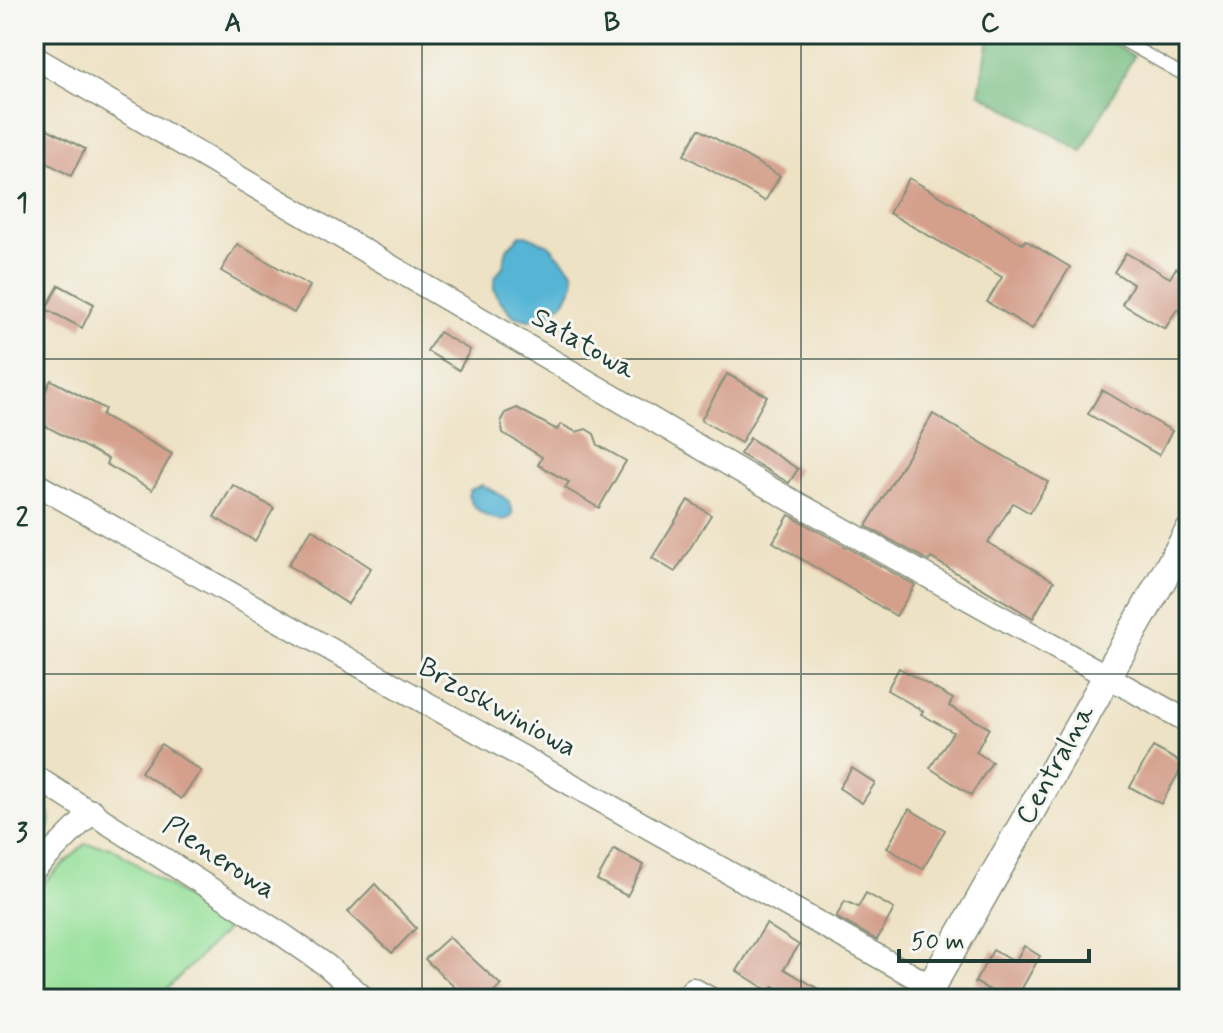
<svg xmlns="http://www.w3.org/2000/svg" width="1223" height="1033" font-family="Mynerve,sans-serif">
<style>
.green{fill:#96e09a;stroke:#5a8e67;stroke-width:2}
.forest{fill:#78be82;stroke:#4c7e5b;stroke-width:2}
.water{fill:#57b5d5;stroke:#3b7984;stroke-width:2}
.building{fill:#d49f8b}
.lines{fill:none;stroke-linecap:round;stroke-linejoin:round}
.service-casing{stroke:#86907c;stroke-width:14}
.minor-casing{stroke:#86907c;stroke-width:25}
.tertiary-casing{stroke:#86907c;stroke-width:31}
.service{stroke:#fff;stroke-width:11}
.minor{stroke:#fff;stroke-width:22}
.tertiary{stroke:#fff;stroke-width:28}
.grid{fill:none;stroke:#1f3d34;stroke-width:2;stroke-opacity:0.55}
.labels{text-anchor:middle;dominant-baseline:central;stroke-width:6;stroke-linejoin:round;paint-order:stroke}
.street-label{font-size:28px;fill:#1f3d34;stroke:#f6f6f2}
.neatline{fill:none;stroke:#1f3d34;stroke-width:3}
.grid-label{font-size:26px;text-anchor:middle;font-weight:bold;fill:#1f3d34}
</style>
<rect width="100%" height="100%" fill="#f6f6f2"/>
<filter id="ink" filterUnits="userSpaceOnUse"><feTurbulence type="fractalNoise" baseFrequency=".0125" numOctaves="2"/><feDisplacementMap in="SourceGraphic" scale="16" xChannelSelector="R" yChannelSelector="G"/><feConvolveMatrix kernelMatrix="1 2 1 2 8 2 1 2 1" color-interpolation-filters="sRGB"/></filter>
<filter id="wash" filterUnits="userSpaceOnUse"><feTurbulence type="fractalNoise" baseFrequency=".006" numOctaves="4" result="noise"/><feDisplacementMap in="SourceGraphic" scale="32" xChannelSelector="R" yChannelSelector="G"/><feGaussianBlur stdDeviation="1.8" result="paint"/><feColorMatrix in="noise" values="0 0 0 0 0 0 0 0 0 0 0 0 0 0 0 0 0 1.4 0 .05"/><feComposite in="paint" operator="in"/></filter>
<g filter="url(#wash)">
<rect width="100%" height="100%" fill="#eee2c5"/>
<g class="green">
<path d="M34 797 48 805 50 826 34 841Z"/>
<path d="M85 844 111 847 229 927 157 999H34V892Z"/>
</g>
<path class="forest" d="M990 34H1096L1134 56 1082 151 979 93Z"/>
<g class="water">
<path d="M520 235H526L549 245 573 272 574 283 565 301 544 318 528 320 514 316 498 298 494 289V279L503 266 507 249Z"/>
<path d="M482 485C495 493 515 498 512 516 498 527 472 511 468 495L470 490Z"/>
</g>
<g id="blocks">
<g class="building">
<path d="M40 125 85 149 71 176 34 156V136Z"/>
<path d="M699 129 780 176 765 201 684 155Z"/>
<path d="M909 178 1023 244 1025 240 1070 267 1032 329 987 302 1002 277 889 213Z"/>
<path d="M237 244 310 286 294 313 221 271Z"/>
<path d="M1126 253 1170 278 1176 268 1189 276V316L1177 309 1165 329 1122 304 1133 284 1114 272Z"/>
<path d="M59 285 94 304 82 328 46 309Z"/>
<path d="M439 332 470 350 459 370 427 351Z"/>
<path d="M727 374 767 396 741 443 701 420Z"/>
<path d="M51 380 105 409 102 415 172 454 152 490 106 464 108 459 34 420V412Z"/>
<path d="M1102 390 1172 431 1159 455 1088 414Z"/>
<path d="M517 408 557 430 561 424 576 432 586 429 594 434 598 445 626 461 599 508 565 488 569 482 538 465 542 457 503 433 501 420 505 413Z"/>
<path d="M933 414 1048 482 1030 513 1013 503 988 543 1054 581 1033 618 931 558 929 561 866 526Z"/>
<path d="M750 438 798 469 789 483 740 454Z"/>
<path d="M233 485 274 508 255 541 214 517Z"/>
<path d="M688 500 711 515 675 572 652 558Z"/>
<path d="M789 515 915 585 896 616 773 542Z"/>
<path d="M312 529 371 568 348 604 288 565Z"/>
<path d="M899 668 953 699 949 706 989 728 976 752 992 762 971 795 930 768 953 732 921 714 923 711 887 690Z"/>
<path d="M161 744 201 771 181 799 141 772Z"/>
<path d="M1153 747 1184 764 1161 804 1130 787Z"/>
<path d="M852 768 875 783 862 803 839 788Z"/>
<path d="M909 809 945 830 923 869 887 848Z"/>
<path d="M614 849 644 865 627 896 597 880Z"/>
<path d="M375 884 416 928 392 953 348 912Z"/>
<path d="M866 893 894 909 877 940 836 917 845 901 858 907Z"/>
<path d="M766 924 799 945 784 969 836 999H798L774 986 770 992 737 971Z"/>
<path d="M449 937 501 985 487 999H467L425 959Z"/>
<path d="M1024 946 1040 956 1016 999H994L997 994 975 982 993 950 1015 962Z"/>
</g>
</g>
</g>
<g filter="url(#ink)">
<use href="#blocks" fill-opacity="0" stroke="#86907c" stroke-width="2"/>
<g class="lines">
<g class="service-casing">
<path id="service" d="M1111 34 1189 78"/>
</g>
<g class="minor-casing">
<g id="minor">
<path d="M34 57 759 482 1189 722"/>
<path d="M34 483 931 986"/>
<path d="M34 776 283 935 326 965 365 999"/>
<path d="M34 870 93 811"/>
<path d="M683 999 693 989 711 999"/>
</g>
</g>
<g class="tertiary-casing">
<path id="tertiary" d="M924 999 1189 532"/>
</g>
<use href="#service" class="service"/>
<use href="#minor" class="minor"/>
<use href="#tertiary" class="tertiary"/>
</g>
</g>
<path class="grid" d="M422 34V999M801 34V999M34 359H1189M34 674H1189"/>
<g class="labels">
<g class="street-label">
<text transform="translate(583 344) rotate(30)">Sałatowa</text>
<text transform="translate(497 708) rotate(29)">Brzoskwiniowa</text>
<text transform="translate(1056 765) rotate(-61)">Centralna</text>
<text transform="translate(219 858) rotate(33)">Plenerowa</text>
</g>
</g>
<rect width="1223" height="1033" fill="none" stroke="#f6f6f2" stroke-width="88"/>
<path d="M899 949v12h190v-12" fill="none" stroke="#1f3d34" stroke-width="4"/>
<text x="911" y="949" font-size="24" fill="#1f3d34" stroke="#f6f6f2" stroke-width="6" paint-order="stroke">50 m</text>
<rect x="44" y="44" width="1135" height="945" class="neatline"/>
<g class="grid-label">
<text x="233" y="31">A</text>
<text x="612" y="31">B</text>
<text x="990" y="31">C</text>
<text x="22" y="211">1</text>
<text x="22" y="526">2</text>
<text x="22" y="841">3</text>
</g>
</svg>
